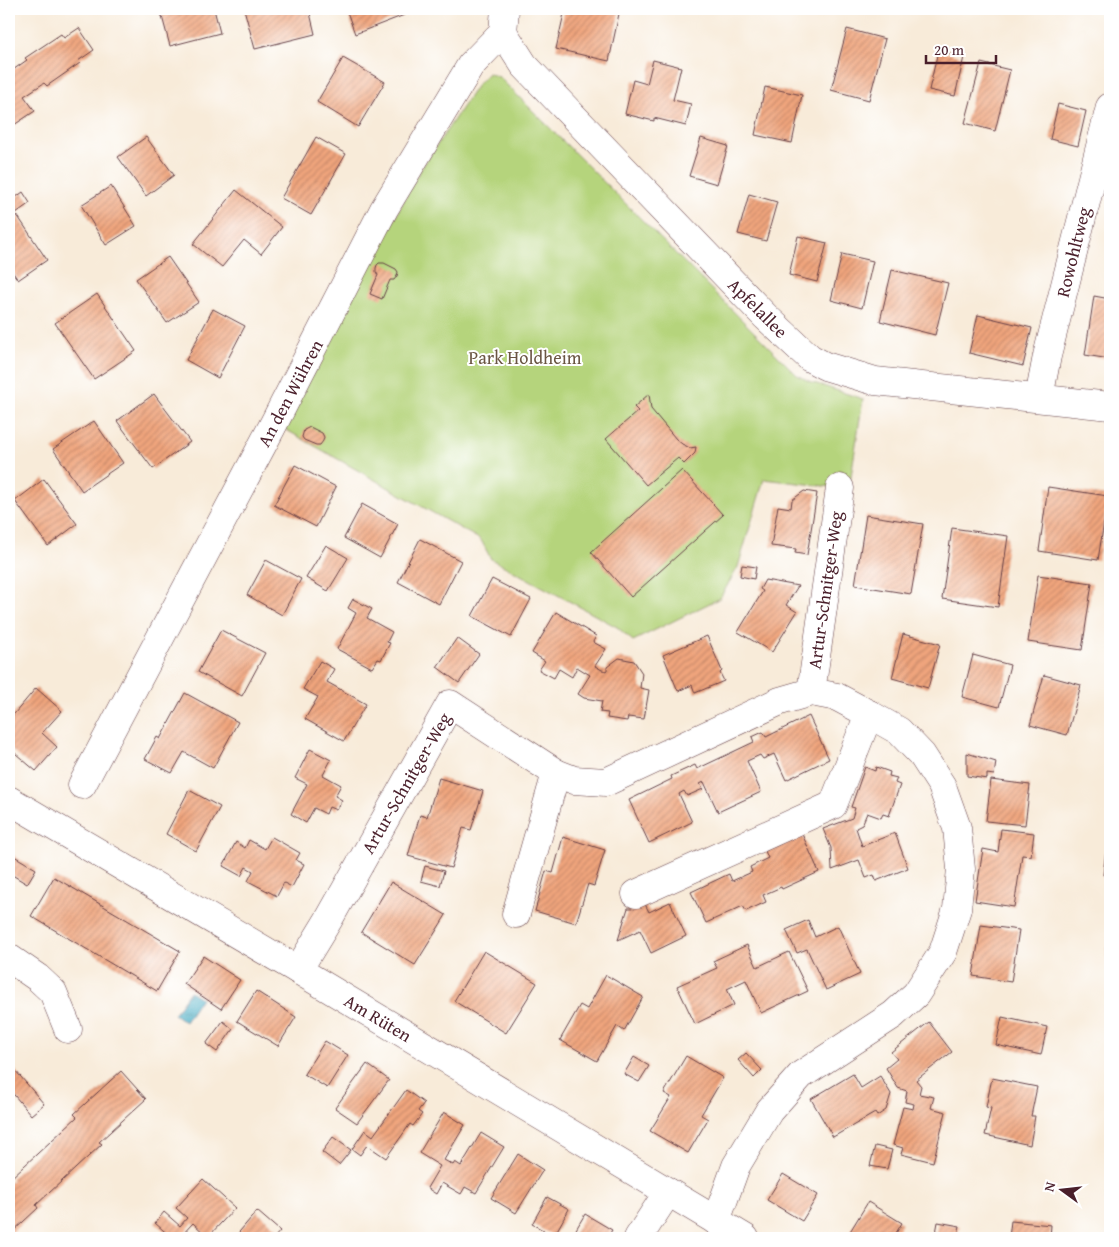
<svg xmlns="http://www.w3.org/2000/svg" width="1119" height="1247" font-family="'Gentium Book Plus',serif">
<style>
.park{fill:#b5d47b;stroke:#807a53}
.water{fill:url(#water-ripples);stroke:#446476}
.building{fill:url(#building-hatch)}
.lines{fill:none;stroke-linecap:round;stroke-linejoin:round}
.minor-casing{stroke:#643e45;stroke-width:29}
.minor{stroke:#fff;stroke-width:28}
.labels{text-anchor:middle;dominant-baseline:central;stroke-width:4;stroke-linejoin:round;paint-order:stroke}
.street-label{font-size:18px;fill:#4a1f2b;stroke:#fff}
.park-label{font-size:18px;fill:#6a5543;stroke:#fff}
</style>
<defs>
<pattern id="water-ripples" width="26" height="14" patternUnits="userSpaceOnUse" patternTransform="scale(1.25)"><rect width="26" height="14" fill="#3fa8c0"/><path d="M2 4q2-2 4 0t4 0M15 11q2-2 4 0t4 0" fill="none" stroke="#37889c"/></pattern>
<pattern id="building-hatch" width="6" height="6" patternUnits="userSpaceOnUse" patternTransform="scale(1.25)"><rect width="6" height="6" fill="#f0a57d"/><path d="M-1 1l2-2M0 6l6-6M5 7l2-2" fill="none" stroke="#c48667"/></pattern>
</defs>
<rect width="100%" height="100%" fill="#fff"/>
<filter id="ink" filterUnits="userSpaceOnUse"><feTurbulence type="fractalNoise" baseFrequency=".02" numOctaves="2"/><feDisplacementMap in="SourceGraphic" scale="10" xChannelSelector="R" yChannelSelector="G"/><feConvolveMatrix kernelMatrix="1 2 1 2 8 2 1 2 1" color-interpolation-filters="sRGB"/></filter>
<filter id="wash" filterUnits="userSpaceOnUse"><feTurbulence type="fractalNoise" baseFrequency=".0096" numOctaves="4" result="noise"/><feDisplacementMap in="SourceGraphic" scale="20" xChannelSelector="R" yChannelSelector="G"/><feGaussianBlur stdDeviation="1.12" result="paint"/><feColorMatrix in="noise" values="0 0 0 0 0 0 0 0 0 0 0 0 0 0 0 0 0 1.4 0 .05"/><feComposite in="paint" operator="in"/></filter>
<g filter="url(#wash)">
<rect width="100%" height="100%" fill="#f8ebd9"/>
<path class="park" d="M488 73 499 77 797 375 811 382 863 399 849 489 764 479 738 567 720 598 633 641 617 627 491 559 481 540 283 428 419 172 477 85Z"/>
<path class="water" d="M190 991 201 998 185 1022 174 1014Z"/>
<g id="blocks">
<g class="building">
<path d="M160 9H214L220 33 170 46Z"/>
<path d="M244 9H309L315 34 255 49Z"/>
<path d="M346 9H420L355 34Z"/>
<path d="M565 9H620L609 61 556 49Z"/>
<path d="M79 28 94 50 78 61 80 63 47 86 44 83 24 96 35 111 14 125 9 118V70L10 72 27 60 25 58 61 34 64 38Z"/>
<path d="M847 29 885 39 869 100 831 90Z"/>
<path d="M938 51 964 57 955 96 929 90Z"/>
<path d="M343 58 385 82 358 127 317 102Z"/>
<path d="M653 60 681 67 673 100 691 104 686 126 654 118V121L625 114 633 80 647 84Z"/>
<path d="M981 63 1010 70 995 131 965 123Z"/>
<path d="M765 87 802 95 792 143 755 135Z"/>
<path d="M1058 104 1086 111 1078 146 1050 139Z"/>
<path d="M146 137 174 175 146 196 118 157Z"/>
<path d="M316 137 346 154 311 215 281 198Z"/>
<path d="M701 138 728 146 717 184 689 176Z"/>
<path d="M111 186 136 226 106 245 81 205Z"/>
<path d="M236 190 282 227 261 254 244 240 222 267 193 244Z"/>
<path d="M23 192 30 203 9 218V202Z"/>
<path d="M749 194 777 202 766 241 738 234Z"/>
<path d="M17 215 47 260 18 280 9 267V221Z"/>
<path d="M798 236 827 243 817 282 789 275Z"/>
<path d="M842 254 873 261 862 308 831 300Z"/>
<path d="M168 257 199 302 167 323 136 279Z"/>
<path d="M379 263H384L396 269 398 272 397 276 394 280H390L382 299 370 294 378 275 376 272V268L377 265Z"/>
<path d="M892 270 948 283 935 335 880 321Z"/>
<path d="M97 294 136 351 94 379 55 323Z"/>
<path d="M1094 296 1110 299V359L1085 355Z"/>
<path d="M213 309 245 326 218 378 186 360Z"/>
<path d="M978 315 1032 328 1023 366 969 353Z"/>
<path d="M154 394 190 442 153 469 117 421Z"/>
<path d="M649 394 651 409 676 439 682 444 690 448 696 447 695 453 684 464 678 458 646 485 606 439 638 411 634 407Z"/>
<path d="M94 421 123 463 82 491 53 449Z"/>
<path d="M310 427 322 433 324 437 323 441 320 445H316L304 440 302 437 304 430Z"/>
<path d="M295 465 336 487 316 527 274 505Z"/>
<path d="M682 470 723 515 631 597 591 552Z"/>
<path d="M44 479 77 524 48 546 15 501Z"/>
<path d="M1048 487 1108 496 1098 560 1039 551Z"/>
<path d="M804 491 817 493 807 555 795 553 796 549 771 546 778 506 791 508 792 500Z"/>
<path d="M362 504 398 524 380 558 344 538Z"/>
<path d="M866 515 923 524 911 594 855 585Z"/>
<path d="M952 528 1008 536 998 607 942 599Z"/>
<path d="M420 539 461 561 439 604 398 582Z"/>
<path d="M326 545 348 558 328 591 306 578Z"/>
<path d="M266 560 301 579 282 615 247 595Z"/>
<path d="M742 565 756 567 754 579 740 576Z"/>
<path d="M1038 575 1092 583 1082 650 1028 642Z"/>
<path d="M492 579 531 599 511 637 472 616Z"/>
<path d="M765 580 798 586 786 605 797 612 772 652 738 632 763 591 760 589Z"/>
<path d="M353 599 372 609 367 618 392 632 387 642 390 643 381 660 378 659 372 668 337 649 356 613 348 608Z"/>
<path d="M556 612 596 636 593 642 606 649 595 666 602 670 607 671V667L619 658 634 661 642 673 640 688 649 690 644 719 628 717 627 721 607 718 608 713 600 712 602 701 584 698 578 694 590 675 577 667 572 677 559 669 554 678 539 670 545 661 532 653Z"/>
<path d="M221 630 265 653 242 696 198 672Z"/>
<path d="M903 634 940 644 928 688 892 678Z"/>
<path d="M707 636 722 671 720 673 724 681 695 693 692 685 678 691 663 655Z"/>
<path d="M457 638 479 654 459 683 437 667Z"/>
<path d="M973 655 1010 665 999 707 962 697Z"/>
<path d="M320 661 334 669 327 682 366 704 344 741 305 719 318 697 303 689Z"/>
<path d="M1044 675 1081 685 1067 735 1030 725Z"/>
<path d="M36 688 62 711 42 733 57 747 36 771 9 748V720Z"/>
<path d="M185 693 238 722 213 768 184 752 172 773 145 759 157 737 160 739Z"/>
<path d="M809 716 829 759 786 780 774 754 763 759 760 755 747 761 761 792 718 812 704 782 700 784 703 789 687 796 684 791 679 794 692 822 649 843 629 800 672 779 671 776 695 765 697 769 754 742 752 737 763 732 766 737Z"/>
<path d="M310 749 331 760 323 775 341 785 335 796 342 800 336 810 329 807 326 814 314 808 306 823 291 814 307 784 295 778Z"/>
<path d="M967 753 996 762 994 775 987 774V779L967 776Z"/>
<path d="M865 767 875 771 876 767 890 772 889 776 897 778 895 783 900 785 889 816 883 814 881 818 867 813 862 825 856 828 862 846 895 833 908 868 876 881 874 875 866 878 859 860 832 870 831 848 823 829 852 818 855 808 851 807Z"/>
<path d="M439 778 483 791 471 830 463 828 451 868 408 856 420 815 427 817Z"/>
<path d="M991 780 1030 785 1025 825 986 821Z"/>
<path d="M189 790 220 807 196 851 166 834Z"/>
<path d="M1109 824H1110V876L1103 875Z"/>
<path d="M1001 829 1034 833 1031 856 1022 855 1014 907 975 901 983 849 998 852Z"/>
<path d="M802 834 819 872 782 889 781 887 763 895 766 902 746 911 743 906 706 923 691 892 729 874 732 881 752 872 750 867 768 858 765 851Z"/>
<path d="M272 837 300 853 296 860 304 864 292 887 284 883 277 896 248 881 253 871 246 867 241 876 223 866 236 842 245 848 249 840 265 849Z"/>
<path d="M563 837 605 850 594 886 588 884 576 923 535 911 546 871 553 873Z"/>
<path d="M9 853 36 869 27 884 9 873Z"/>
<path d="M425 866 444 871 440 886 421 881Z"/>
<path d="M54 877 180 951 157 991 31 916Z"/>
<path d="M391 882 446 915 415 965 361 932Z"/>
<path d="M644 902 649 912 670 902 686 936 651 953 640 930 618 940 628 908H632Z"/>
<path d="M808 920 815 937 838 926 860 974 826 990 807 949 797 953 786 930Z"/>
<path d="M981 925 1019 930 1011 982 973 976Z"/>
<path d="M747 945 757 967 789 952 808 991 761 1013 746 980 727 989 734 1005 695 1024 677 986 717 968 713 961Z"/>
<path d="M1106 947H1110V975H1108Z"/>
<path d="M484 951 537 983 506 1033 454 1001Z"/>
<path d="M203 956 240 980 221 1009 184 984Z"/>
<path d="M606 975 643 997 624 1031 617 1026 597 1061 560 1040 580 1005 587 1009Z"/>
<path d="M256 991 296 1017 278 1046 237 1021Z"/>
<path d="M1002 1017 1047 1027 1041 1055 996 1045Z"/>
<path d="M223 1021 233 1029 217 1052 206 1044Z"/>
<path d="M929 1022 952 1052 916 1080 921 1086 919 1094 934 1097 931 1108 946 1112 933 1162 901 1154 903 1148 893 1145 903 1107 913 1109 914 1104 905 1102 907 1091 898 1088 886 1068 897 1059 891 1052Z"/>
<path d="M325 1041 348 1055 327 1088 304 1074Z"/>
<path d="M746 1053 762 1070 754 1078 738 1060Z"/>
<path d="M686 1056 723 1078 701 1115 708 1119 688 1153 650 1131 671 1097 664 1093Z"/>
<path d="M634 1057 649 1066 639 1082 624 1074Z"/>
<path d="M9 1063 44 1104 31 1115 9 1089Z"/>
<path d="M367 1064 389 1080 357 1123 335 1108Z"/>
<path d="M121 1071 146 1099 99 1142 102 1144 36 1205 38 1208 9 1235V1183L13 1180 11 1178 77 1117 74 1114Z"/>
<path d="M853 1074 861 1088 880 1076 891 1094 886 1110 877 1116 875 1113 833 1137 811 1099Z"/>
<path d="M992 1078 1037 1087 1031 1116H1035L1030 1145 985 1135 991 1108 986 1107Z"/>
<path d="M406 1090 424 1103 418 1111 422 1114 413 1126 410 1124 386 1158 367 1145 360 1155 352 1149 365 1130 373 1136Z"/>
<path d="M444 1112 465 1125 444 1160 453 1165 455 1162 461 1166 481 1133 504 1147 476 1193 465 1187 461 1194 442 1183 436 1194 427 1188 440 1166 419 1153Z"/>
<path d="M333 1137 351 1150 339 1165 322 1152Z"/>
<path d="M875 1146 892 1150 887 1169 870 1166Z"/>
<path d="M518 1154 543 1170 516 1213 491 1198Z"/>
<path d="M783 1174 818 1195 802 1221 767 1200Z"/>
<path d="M203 1179 235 1208 208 1237 193 1223 179 1238H172L155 1223 164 1212 180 1226 187 1218 176 1208Z"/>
<path d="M547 1197 569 1209 554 1236 532 1224Z"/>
<path d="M868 1202 902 1223 893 1238H846Z"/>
<path d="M257 1211 280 1231 274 1238H234Z"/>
<path d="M585 1214 612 1230 607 1238H571Z"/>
<path d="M1011 1221 1051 1225 1050 1238H1009Z"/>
<path d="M938 1222 960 1226 957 1238H935Z"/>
</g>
</g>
</g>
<g filter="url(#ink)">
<use href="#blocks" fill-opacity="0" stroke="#643e45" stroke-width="1"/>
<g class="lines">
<g class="minor-casing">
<g id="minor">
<path d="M503 32 524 65 765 316 810 358 825 366 875 381 1110 406"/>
<path d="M1039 398 1047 356 1110 107"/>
<path d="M811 692 840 488"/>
<path d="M82 785 272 427 384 209 471 65 503 32 505 9"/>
<path d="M9 800 298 970 745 1238"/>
<path d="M636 894 833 805 869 714"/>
<path d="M516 914 556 773"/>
<path d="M9 958 38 978 53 992 68 1029"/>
<path d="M298 970 329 919 450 704 556 773 574 780 606 782 780 701 811 692 837 697 869 714 899 731 922 755 942 786 957 828 961 869 957 909 943 952 916 994 893 1015 801 1075 769 1111 736 1166 716 1221"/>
<path d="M638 1238 668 1192"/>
</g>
</g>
<use href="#minor" class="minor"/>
</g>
</g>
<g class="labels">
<g class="street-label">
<text transform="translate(1073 252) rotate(-76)">Rowohltweg</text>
<text transform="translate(758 308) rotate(45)">Apfelallee</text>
<text transform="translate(290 393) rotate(-62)">An den Wühren</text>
<text transform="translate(825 590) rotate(-82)">Artur-Schnitger-Weg</text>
<text transform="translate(406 783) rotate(-60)">Artur-Schnitger-Weg</text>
<text transform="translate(378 1018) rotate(31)">Am Rüten</text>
</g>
<g class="park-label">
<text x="525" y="357">Park Holdheim</text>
</g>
</g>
<rect width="1119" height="1247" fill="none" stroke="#fff" stroke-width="30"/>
<g transform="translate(1062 1190) rotate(285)" stroke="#ffffff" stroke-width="4" paint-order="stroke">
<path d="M0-4L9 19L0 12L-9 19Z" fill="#4a1f2b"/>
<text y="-8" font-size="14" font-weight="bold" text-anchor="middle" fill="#4a1f2b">N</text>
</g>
<path d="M926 55v8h70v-8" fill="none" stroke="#4a1f2b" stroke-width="2.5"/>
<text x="934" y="55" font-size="15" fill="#4a1f2b" stroke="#ffffff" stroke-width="4" paint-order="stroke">20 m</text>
</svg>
